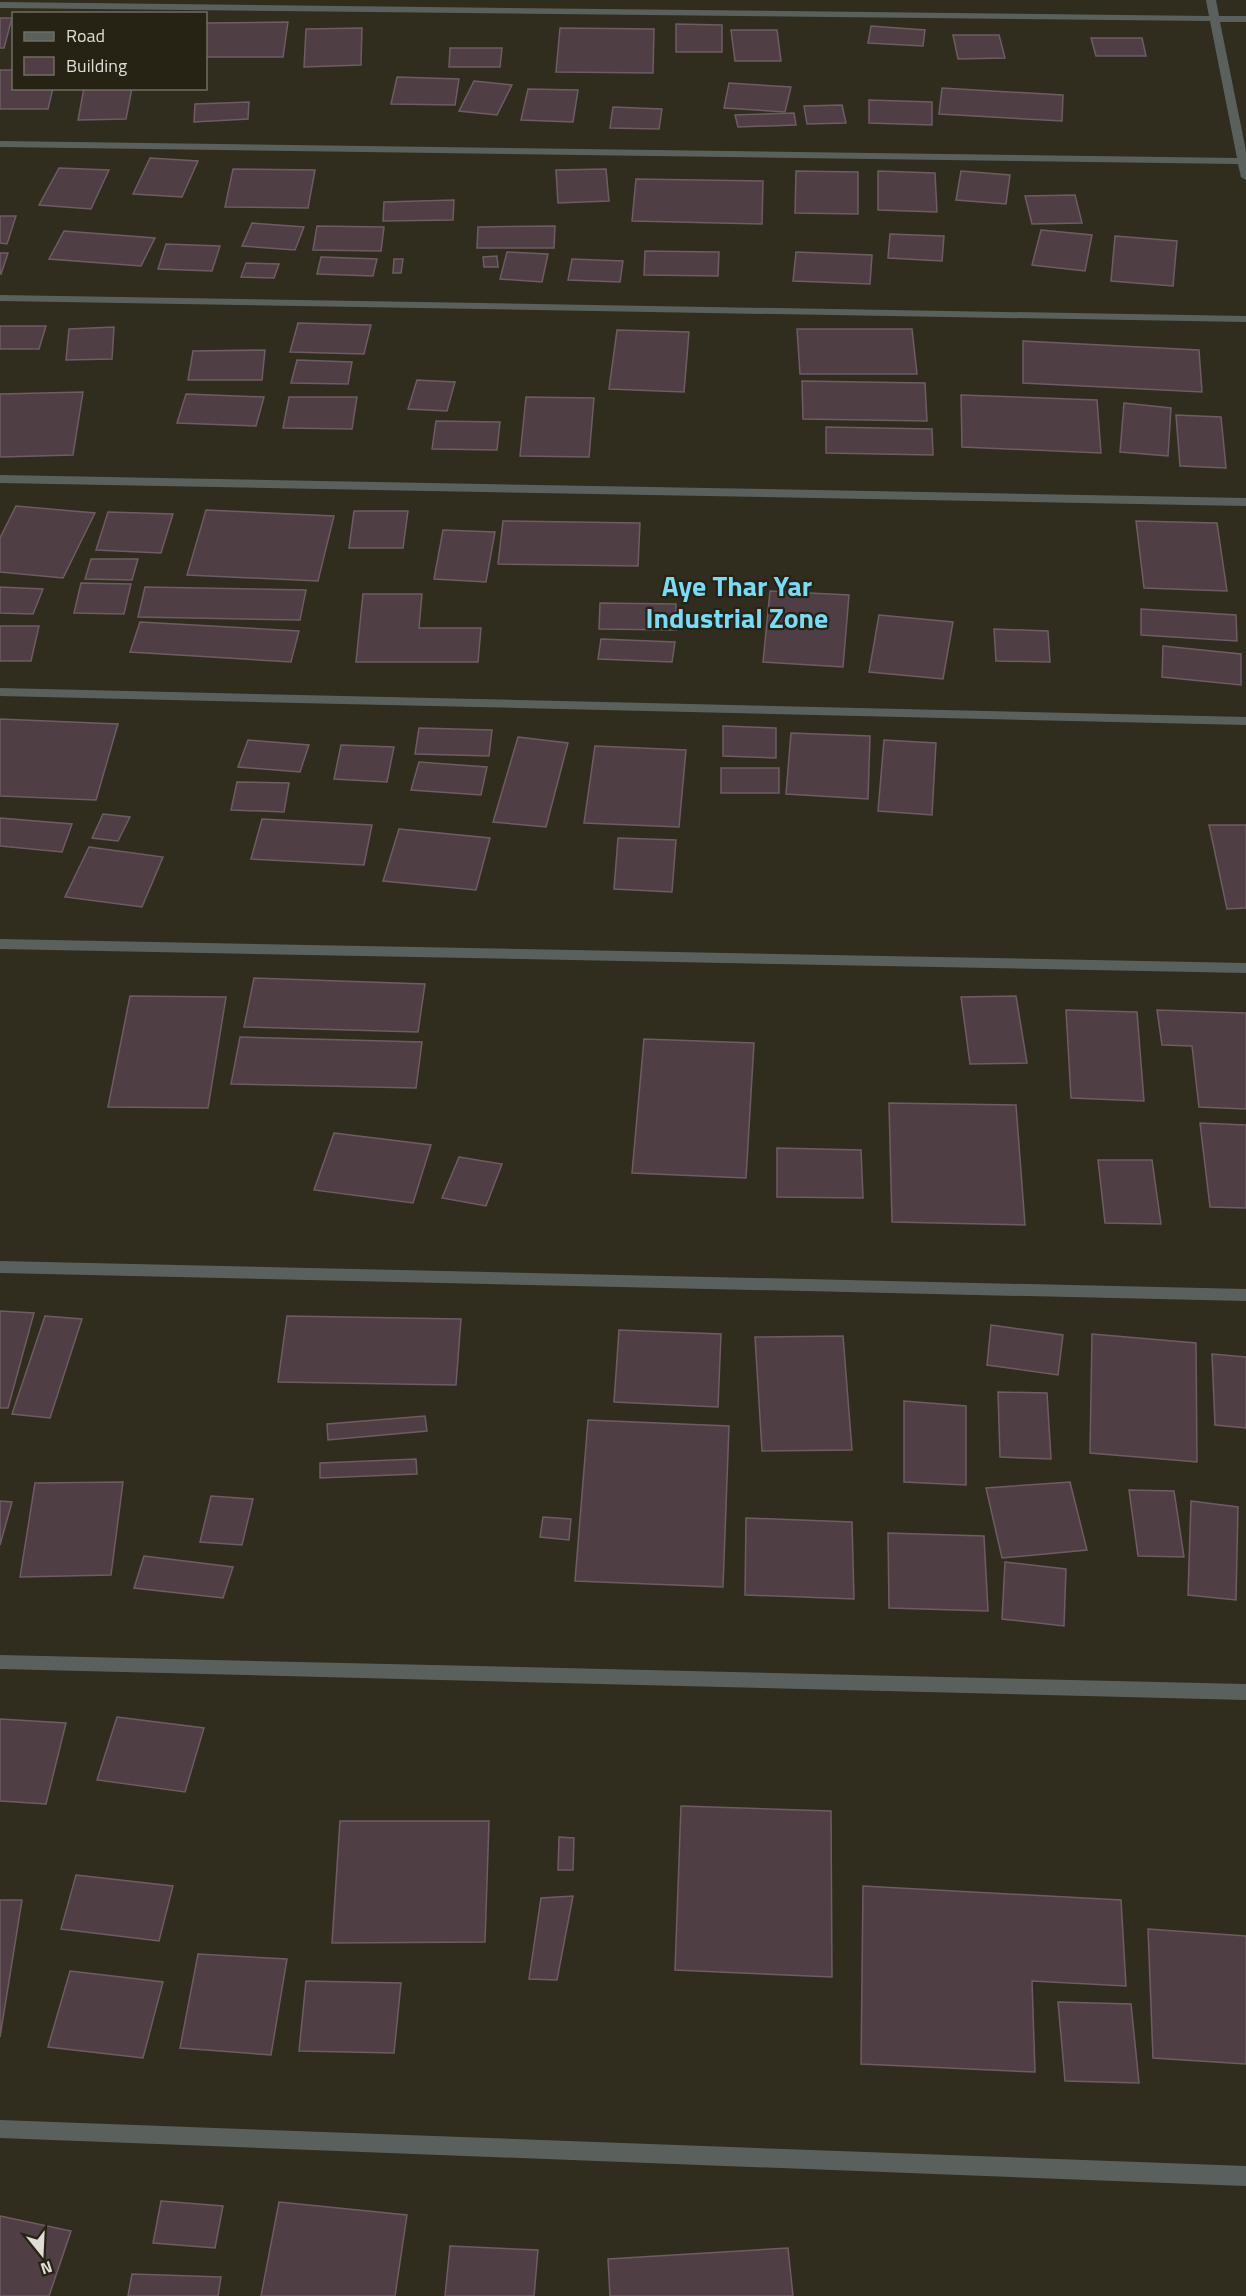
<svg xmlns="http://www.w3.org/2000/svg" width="1246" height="2296" font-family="'Titillium Web',sans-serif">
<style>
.building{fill:#4f3f45;stroke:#6e5c63;stroke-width:1.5}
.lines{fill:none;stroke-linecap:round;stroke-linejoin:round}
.minor{fill:#5a615d;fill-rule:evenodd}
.labels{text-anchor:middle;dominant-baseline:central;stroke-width:4.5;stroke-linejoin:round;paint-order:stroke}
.district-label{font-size:28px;font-weight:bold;fill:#79dcf7;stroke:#262315}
</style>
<rect width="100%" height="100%" fill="#302d1f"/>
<g class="building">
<path d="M0 18H12L4 48H0Z"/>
<path d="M288 22 283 57H206V23Z"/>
<path d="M676 24 722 25V52H676Z"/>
<path d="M871 26 925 30 923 46 868 43Z"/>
<path d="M362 28 361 65 304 67 306 29Z"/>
<path d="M560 28 654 29 653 73 556 72Z"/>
<path d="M731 30H777L781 61H735Z"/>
<path d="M953 35H999L1005 58 958 59Z"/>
<path d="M1091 38H1142L1146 56H1096Z"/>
<path d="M450 48H502L500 67H449Z"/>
<path d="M0 70H14V88H53L48 109H0Z"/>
<path d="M397 77 459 79 455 105 391 104Z"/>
<path d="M474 81 512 85 497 115 459 111Z"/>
<path d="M729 83 791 87 785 112 724 108Z"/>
<path d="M84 88H132L126 119 78 120Z"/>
<path d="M942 88 1063 95 1062 121 939 114Z"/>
<path d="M528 89 578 90 573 122 521 120Z"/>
<path d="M869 100 932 102V125L869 123Z"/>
<path d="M249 102 248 119 194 122 195 104Z"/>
<path d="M842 105 846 123 807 124 804 106Z"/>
<path d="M613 107 662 109 659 129 610 128Z"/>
<path d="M794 113 796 125 738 127 735 115Z"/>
<path d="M150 158 198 161 182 197 133 194Z"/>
<path d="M59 168 109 170 91 209 39 205Z"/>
<path d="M233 169 315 170 308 208 225 207Z"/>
<path d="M606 169 609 201 558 203 556 170Z"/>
<path d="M796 171 858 172V214L795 213Z"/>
<path d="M878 171 935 173 937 212 878 210Z"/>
<path d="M961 171 1010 175 1006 204 956 200Z"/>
<path d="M636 179 763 181 762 224 632 221Z"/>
<path d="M1075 195 1082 223 1032 224 1025 196Z"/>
<path d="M454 200 453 220 383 221 384 202Z"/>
<path d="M0 216H16L7 244 0 243Z"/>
<path d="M252 223 304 227 295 250 242 246Z"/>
<path d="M317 226 384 227 381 251 313 250Z"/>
<path d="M555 226 554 248H477L478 227Z"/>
<path d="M1041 230 1092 235 1085 271 1032 265Z"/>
<path d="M64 231 155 238 141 266 49 259Z"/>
<path d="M890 234 944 236 942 261 888 258Z"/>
<path d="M1115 236 1177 241 1173 286 1111 281Z"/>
<path d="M166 244 220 246 212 271 158 269Z"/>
<path d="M645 251 719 252 718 276 644 275Z"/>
<path d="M507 252 548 254 542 282 500 279Z"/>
<path d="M796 252 872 255 870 284 793 281Z"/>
<path d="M0 253H8L1 274 0 273Z"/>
<path d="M497 256 498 267H484L483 257Z"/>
<path d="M321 257 377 259 373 276 317 274Z"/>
<path d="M394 259H403L401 273H393Z"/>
<path d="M572 259 623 261 620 282 568 280Z"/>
<path d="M246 263 279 264 274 278 241 277Z"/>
<path d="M298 323 371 325 364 354 290 352Z"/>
<path d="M0 326H46L39 349H0Z"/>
<path d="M114 327 112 359 66 360 69 329Z"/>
<path d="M797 329H912L917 374H800Z"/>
<path d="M617 330 689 332 684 392 609 389Z"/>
<path d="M1023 341 1199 350 1202 392 1023 383Z"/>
<path d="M265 350 262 380H188L193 351Z"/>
<path d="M297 360 352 362 348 384 291 383Z"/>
<path d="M417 380 455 382 447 411 408 409Z"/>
<path d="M802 381 925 383 927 421 803 419Z"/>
<path d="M83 392 73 455 0 457V394Z"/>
<path d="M186 394 264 397 256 426 177 423Z"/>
<path d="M961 395 1097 400 1101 453 962 447Z"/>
<path d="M289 397H357L352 429 283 428Z"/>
<path d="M526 397 594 398 589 457 520 456Z"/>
<path d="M1124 403 1171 408 1168 456 1120 452Z"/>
<path d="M1176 415 1221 417 1226 468 1180 466Z"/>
<path d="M436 421 500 422 497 450 432 449Z"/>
<path d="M826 427 932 429 933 455 826 453Z"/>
<path d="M16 506 95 513 63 578 0 572V538Z"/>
<path d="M206 510 334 516 318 581 187 575Z"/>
<path d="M354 511H408L403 548H349Z"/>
<path d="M108 512 173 514 161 553 96 550Z"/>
<path d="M503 521 640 523 638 566 498 564Z"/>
<path d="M1136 521 1217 523 1227 591 1144 588Z"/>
<path d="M443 530 495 532 486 582 434 579Z"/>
<path d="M91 559H138L132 580 85 579Z"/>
<path d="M81 583 131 584 124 614 74 613Z"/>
<path d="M0 587 43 589 33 614 0 613Z"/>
<path d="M145 587 306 590 300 620 138 617Z"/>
<path d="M770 591 849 595 843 667 763 662Z"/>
<path d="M363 594H422L419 628H481L478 662H356Z"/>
<path d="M600 603 676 604V630L599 629Z"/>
<path d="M1141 609 1236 615 1237 641 1141 635Z"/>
<path d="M879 615 953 622 943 679 869 672Z"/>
<path d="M140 622 299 631 291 662 130 652Z"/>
<path d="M0 626H39L31 661H0Z"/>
<path d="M994 629 1048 631 1050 662 996 661Z"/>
<path d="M601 639 675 642 672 662 598 659Z"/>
<path d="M1163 646 1241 654V685L1162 677Z"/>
<path d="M0 719 118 724 96 800 0 796Z"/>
<path d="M723 726 776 728V758L723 756Z"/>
<path d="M419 728 492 730 489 756 415 754Z"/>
<path d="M791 733 870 736 868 799 786 794Z"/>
<path d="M518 737 568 743 546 827 493 822Z"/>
<path d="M248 740 309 745 300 772 238 767Z"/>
<path d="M884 740 936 743 932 815 878 811Z"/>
<path d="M341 745 394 747 387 782 334 779Z"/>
<path d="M595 746 686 750 679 827 584 823Z"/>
<path d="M419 762 487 767 481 795 411 790Z"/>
<rect x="721" y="768" width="58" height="25"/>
<path d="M237 782 289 783 284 812 231 810Z"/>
<path d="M103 814 130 817 118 841 92 838Z"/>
<path d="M0 818 72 824 62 852 0 846Z"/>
<path d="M262 819 372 825 364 865 251 859Z"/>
<path d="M1209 825H1246V908L1227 909Z"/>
<path d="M399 829 490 838 476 890 383 881Z"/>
<path d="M618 838 676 840 672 892 614 889Z"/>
<path d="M89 847 163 857 142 907 65 897Z"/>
<path d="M254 978 425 984 418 1032 244 1027Z"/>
<path d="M130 996 226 997 208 1108 108 1107Z"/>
<path d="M1016 996 1027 1063 970 1064 961 997Z"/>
<path d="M1066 1010 1137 1012 1144 1101 1071 1098Z"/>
<path d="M1157 1010 1246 1013V1109L1199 1107 1192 1046 1162 1045Z"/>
<path d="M240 1037 422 1042 416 1088 231 1084Z"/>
<path d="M644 1039 754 1043 746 1178 632 1173Z"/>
<path d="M889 1103 1016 1105 1025 1225 892 1222Z"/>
<path d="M1200 1123 1246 1125V1208L1210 1207Z"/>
<path d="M334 1133 431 1145 413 1203 314 1190Z"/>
<path d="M777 1148 861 1150 863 1198 777 1197Z"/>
<path d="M459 1157 502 1164 486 1206 442 1198Z"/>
<path d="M1098 1160H1152L1161 1224 1105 1223Z"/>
<path d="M0 1311 34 1313 8 1408H0Z"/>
<path d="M45 1316 82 1319 50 1418 12 1414Z"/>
<path d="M287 1316 461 1319 456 1385 278 1382Z"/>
<path d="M991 1325 1063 1335 1058 1375 987 1365Z"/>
<path d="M619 1330 721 1334 718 1407 614 1402Z"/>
<path d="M1092 1334 1196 1343 1197 1462 1090 1453Z"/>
<path d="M843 1336 852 1450 762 1451 755 1337Z"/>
<path d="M1212 1354 1246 1357V1428L1215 1425Z"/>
<path d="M998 1392 1047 1393 1051 1459 1000 1457Z"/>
<path d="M904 1401 966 1406V1485L904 1482Z"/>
<path d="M425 1416 427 1431 328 1440 327 1424Z"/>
<path d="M588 1420 729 1426 723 1587 575 1581Z"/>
<path d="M416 1459 417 1474 320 1478V1463Z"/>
<path d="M123 1482 111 1575 20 1577 35 1483Z"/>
<path d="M1070 1482 1087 1550 1002 1558 986 1488Z"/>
<path d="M1129 1490 1174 1491 1184 1557 1138 1556Z"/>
<path d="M211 1496 253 1499 242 1545 200 1542Z"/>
<path d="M0 1501 12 1502 0 1545Z"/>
<path d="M1191 1501 1238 1507 1236 1600 1188 1595Z"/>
<path d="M543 1517 571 1519 569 1540 540 1537Z"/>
<path d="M746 1518 852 1522 854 1599 745 1595Z"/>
<path d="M888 1533 984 1536 988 1611 889 1608Z"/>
<path d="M144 1556 233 1567 223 1598 134 1588Z"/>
<path d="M1005 1562 1066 1569 1064 1626 1002 1619Z"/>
<path d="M117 1717 204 1728 185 1792 97 1780Z"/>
<path d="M0 1719 66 1723 46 1804 0 1801Z"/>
<path d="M681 1806 831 1811 832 1977 675 1970Z"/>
<path d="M340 1821H489L485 1942 332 1943Z"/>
<path d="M559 1837 574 1838 573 1870H558Z"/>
<path d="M76 1875 173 1886 159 1941 61 1929Z"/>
<path d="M863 1886 1121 1900 1126 1986 1032 1981 1035 2072 861 2064Z"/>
<path d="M573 1896 557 1980 529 1979 541 1898Z"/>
<path d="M0 1900H22L0 2037Z"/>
<path d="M1148 1929 1246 1936V2064L1153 2058Z"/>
<path d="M198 1954 287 1959 271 2055 180 2048Z"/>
<path d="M70 1971 163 1982 143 2058 48 2047Z"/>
<path d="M306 1981 401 1983 394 2053 299 2051Z"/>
<path d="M1058 2002 1131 2004 1139 2083 1065 2081Z"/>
<path d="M161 2201 223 2206 215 2248 153 2243Z"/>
<path d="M279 2202 407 2215 395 2296H261Z"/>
<path d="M0 2216 71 2231 49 2296H0Z"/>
<path d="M450 2246 538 2250 534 2296H445Z"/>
<path d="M788 2248 793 2296H610L608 2259Z"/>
<path d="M132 2274 221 2277 218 2296H128Z"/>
</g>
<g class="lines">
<g class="minor">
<path d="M1206 0H1216L1219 16H1246V22H1220L1246 151V180L1241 177 1238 164 0 147V141L1237 158 1210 21 0 8V2L1209 16Z"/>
<path d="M0 295 1246 316V322L0 301Z"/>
<path d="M0 475 1246 498V506L0 483Z"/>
<path d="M0 688 1246 717V725L0 696Z"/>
<path d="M0 939 1246 963V973L0 949Z"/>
<path d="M0 1261 1246 1289V1301L0 1273Z"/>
<path d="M0 1655 1246 1684V1700L0 1669Z"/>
<path d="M0 2120 1246 2166V2186L0 2138Z"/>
</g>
</g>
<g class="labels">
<g class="district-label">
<text x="737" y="585">Aye Thar Yar<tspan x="737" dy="32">Industrial Zone</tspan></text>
</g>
</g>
<rect x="12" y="12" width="195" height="78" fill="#262315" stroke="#706e62" stroke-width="1.5"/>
<rect x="24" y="32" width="30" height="9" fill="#5a615d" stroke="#706e62" stroke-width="1.5"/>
<text x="66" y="42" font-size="18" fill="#dfded5">Road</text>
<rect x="24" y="57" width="30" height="18" fill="#4f3f45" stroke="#706e62" stroke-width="1.5"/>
<text x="66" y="72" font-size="18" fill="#dfded5">Building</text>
<g transform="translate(42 2254) rotate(162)" stroke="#262315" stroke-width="4.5" paint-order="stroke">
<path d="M0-4.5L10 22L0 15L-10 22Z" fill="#dfded5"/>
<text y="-9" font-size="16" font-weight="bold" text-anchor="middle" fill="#dfded5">N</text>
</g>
</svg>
